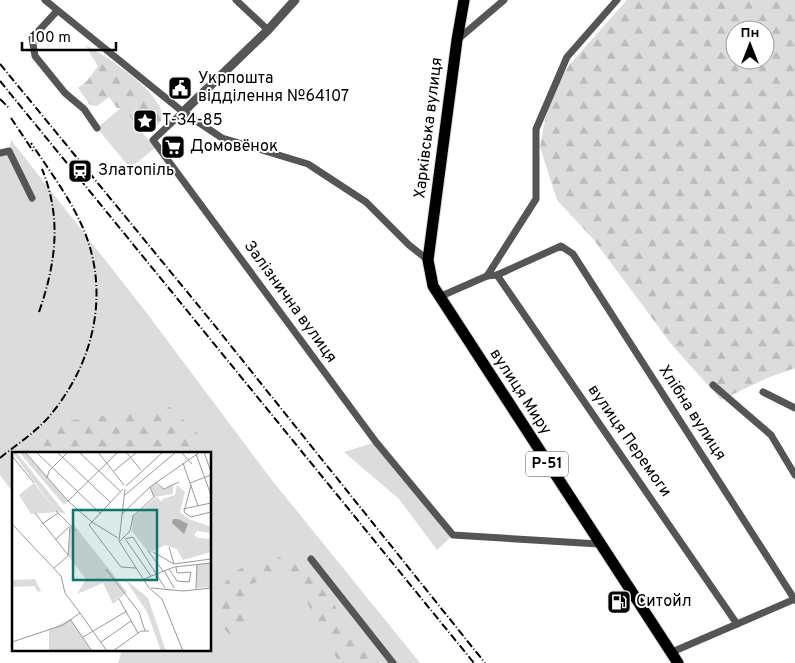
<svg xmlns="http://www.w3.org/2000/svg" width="795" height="663" font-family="Overpass,sans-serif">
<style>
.green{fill:#dcdcdc}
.forest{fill:url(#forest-firs);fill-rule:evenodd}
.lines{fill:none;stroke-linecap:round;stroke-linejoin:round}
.primary-casing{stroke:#dbdbdb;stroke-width:13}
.minor{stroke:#555;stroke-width:7}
.tertiary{stroke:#555;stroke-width:9}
.primary{stroke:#000;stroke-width:11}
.rail{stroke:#000;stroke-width:2;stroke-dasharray:8 2.5 1 2.5;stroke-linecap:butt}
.labels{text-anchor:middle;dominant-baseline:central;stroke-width:4;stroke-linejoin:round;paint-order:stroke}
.shield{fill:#fff;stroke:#4c4c4c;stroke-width:1}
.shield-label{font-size:15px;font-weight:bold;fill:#000}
.poi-label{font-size:16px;fill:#000;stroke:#fff;text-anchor:start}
.street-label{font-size:16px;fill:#000;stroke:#fff}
.inset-road{fill:none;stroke:#999;stroke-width:1}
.view{fill:#0f766e;fill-opacity:0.15;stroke:#0f766e;stroke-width:2.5}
.inset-edge{fill:none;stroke:#000;stroke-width:2.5}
</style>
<defs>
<pattern id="forest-firs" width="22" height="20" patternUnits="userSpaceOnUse" patternTransform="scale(1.25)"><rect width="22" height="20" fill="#dcdcdc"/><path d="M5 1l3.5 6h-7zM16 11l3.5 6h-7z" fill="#bbb"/></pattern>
</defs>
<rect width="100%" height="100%" fill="#fff"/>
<g class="green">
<path d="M122 107 155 148 130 168 97 128Z"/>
<path d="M11 140 146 312 271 479 420 663H118L121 653 119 649H210V453H14V494L0 475V153L9 151Z"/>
<path d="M376 442 453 535 437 550 399 499 344 452Z"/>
</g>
<g class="forest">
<path d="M627 0H795V368L767 378 721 400 672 345 594 240 557 200 540 147 549 98 569 65ZM735 30H765V60H735Z"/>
<path d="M85 45C105 54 204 119 142 132L123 108H117L109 97 97 106 90 105 78 88 87 81 98 66Z"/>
<path d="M170 407 200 436 202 453H42L47 431 59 422Z"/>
<path d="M270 555C312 564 327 595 350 628 353 633 359 636 363 642 367 647 369 656 372 663H339C331 645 297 571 274 574 267 575 257 582 250 585L244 600V628L241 636C212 637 214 594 229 578 240 566 255 561 270 555Z"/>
</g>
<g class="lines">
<g class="primary-casing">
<path id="primary" d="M464 0 457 40 428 260 433 286 678 663"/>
</g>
<g class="minor">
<path d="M45 0 183 112 153 140 376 442 453 535 599 544"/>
<path d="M236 0 268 30"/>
<path d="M57 11 32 38 35 56 65 93 84 109 97 128"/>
<path d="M457 40 504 0"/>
<path d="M183 112 222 138 308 164 366 202 409 245 428 260"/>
<path d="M0 153 9 151 32 198"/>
<path d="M497 275 737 624"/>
<path d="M487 276 497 275 561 246 573 254 795 600"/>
<path d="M439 297 487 276 536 199V129L567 57 617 0"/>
<path d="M713 385 771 435 795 475"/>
<path d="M763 392 795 408"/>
<path d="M311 559 393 663"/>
<path d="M672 652 795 599"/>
</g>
<path class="tertiary" d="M183 112 268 30 295 0"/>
<use href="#primary" class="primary"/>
<g class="rail">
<path d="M0 64 211 321 485 663"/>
<path d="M0 81 474 663"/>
<path d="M0 99 10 109"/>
<path d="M11 118 33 151"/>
<path d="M39 312C56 263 62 218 42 169"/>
<path d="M0 458C17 444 38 431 52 413 95 360 110 291 83 228 70 198 49 170 31 143"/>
</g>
</g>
<defs>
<g id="civic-square" transform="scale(1.25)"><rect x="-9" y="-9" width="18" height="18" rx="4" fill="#000" stroke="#fff"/><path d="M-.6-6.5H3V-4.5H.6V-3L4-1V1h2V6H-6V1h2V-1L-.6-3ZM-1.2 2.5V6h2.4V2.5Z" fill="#fff"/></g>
<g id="sight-square" transform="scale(1.25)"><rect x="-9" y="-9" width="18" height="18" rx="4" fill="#000" stroke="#fff"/><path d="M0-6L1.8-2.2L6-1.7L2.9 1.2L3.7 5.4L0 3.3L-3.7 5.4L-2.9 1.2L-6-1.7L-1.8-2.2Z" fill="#fff"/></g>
<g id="supermarket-square" transform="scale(1.25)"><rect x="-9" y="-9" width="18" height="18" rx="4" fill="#000" stroke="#fff"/><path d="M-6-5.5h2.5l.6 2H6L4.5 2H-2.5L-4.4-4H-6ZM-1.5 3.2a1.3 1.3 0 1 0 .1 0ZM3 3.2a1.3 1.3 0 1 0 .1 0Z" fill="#fff"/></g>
<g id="station-square" transform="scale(1.25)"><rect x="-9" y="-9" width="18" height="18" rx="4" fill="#000" stroke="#fff"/><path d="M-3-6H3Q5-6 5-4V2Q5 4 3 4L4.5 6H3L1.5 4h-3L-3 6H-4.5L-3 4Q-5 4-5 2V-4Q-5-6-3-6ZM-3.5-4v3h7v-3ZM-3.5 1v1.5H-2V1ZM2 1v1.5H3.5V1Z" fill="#fff"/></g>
<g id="fuel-square" transform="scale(1.25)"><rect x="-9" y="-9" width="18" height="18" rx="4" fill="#000" stroke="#fff"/><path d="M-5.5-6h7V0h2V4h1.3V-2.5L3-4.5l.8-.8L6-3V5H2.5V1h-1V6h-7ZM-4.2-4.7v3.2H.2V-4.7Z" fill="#fff"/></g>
</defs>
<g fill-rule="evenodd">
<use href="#civic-square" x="180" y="88"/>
<use href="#sight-square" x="145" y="121"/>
<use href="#supermarket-square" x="173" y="147"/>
<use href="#station-square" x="80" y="171"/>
<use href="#fuel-square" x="619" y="602"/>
</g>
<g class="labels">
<rect class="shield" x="526" y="451.5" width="42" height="25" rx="4"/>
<g class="shield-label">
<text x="547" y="464">Р-51</text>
</g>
<g class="poi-label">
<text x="198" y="79">Укрпошта<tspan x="198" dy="18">відділення №64107</tspan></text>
<text x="162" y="121">Т-34-85</text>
<text x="190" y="147">Домовёнок</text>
<text x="98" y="171">Златопіль</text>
<text x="636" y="602">Ситойл</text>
</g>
<g class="street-label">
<text transform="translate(429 128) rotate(-83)">Харківська вулиця</text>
<text transform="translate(290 302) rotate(54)">Залізнична вулиця</text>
<text transform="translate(520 392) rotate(57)">вулиця Миру</text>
<text transform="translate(692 413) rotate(57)">Хлібна вулиця</text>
<text transform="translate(629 441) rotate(55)">вулиця Перемоги</text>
</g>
</g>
<g transform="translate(12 452)">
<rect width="199" height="199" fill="#fff"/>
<path d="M22 31 45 60 19 62 7 43ZM142 32 152 37 161 33V42L142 45 138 35ZM62 73 115 140 101 152 91 131 65 142 74 127 56 104 58 75ZM183 75 199 81 185 79 182 83 186 86 199 87V96L185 91 180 82ZM199 111V135L185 136V112ZM58 167 80 199H37V178Z" fill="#dcdcdc"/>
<path d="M0 0H4L54 62 45 60ZM7 0H13L56 49 52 53ZM165 33 173 40 168 60 177 67 199 75V81L183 76 180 82 185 91 194 90 199 100 171 108 165 97 153 93 137 101 120 79 121 65 144 45 151 50 150 47 163 43ZM67 107a7 7 0 1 1 14 0a7 7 0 1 1-14 0ZM90 117 99 126 101 136 111 143 103 150 93 132 97 128 92 120H87L86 125 84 123ZM23 127 29 139 26 140 22 134 0 135V128ZM113 127 136 146 154 199H149L135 160Z" fill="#dcdcdc"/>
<path d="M166 67 176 72 172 82 160 71 161 67Z" fill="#a3a3a3"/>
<path class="inset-road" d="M13 0 56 49 80 70 77 73 109 115 124 116M24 0 89 62M45 0 99 51M67 0 109 40M86 0 112 33M114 0 129 18M169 0 180 12M192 0 199 20M184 2 199 43M0 4 22 31M171 11 186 54M102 19 125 0M35 26 37 19 56 0M144 31 152 37 167 30M178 31 199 23M179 33 172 60 179 65 199 60M114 34 151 0M113 37 107 89 137 136 150 147 171 199M113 43 164 0M56 49 106 0M171 57 199 51M44 59 64 79M23 61 56 103M110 62 138 35 188 0M0 72 49 124 53 141 68 161 51 173 0 190M30 72 46 61M106 86 80 70 111 37M113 87 121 85 153 136M43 88 57 75M114 88 139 124M108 89 118 79 121 64 142 45 138 35M157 95 162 112M136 99 151 119M141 100 162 112 199 107M42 116 56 104 58 75M94 117 127 160 133 179M157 117 165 129 177 130 179 120 165 121 164 115M152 118 162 136M132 127 162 115 199 111M139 136 171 139 199 136M184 137 185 112M107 147 126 181M68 161 95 199M58 167 80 199M71 185 115 159M89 190 119 169M101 199 129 179H137"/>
<path class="view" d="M61 58H145V128H61Z"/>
<rect width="199" height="199" class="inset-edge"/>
</g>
<g transform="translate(750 45)"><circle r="24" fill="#ffffff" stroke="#999999"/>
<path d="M0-4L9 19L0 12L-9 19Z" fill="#000000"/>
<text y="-8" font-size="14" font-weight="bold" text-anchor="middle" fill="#000000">Пн</text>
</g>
<path d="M22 42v8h94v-8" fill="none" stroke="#000000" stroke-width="2.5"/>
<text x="30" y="42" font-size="15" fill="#000000" stroke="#ffffff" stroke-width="4" paint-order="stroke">100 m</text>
</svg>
